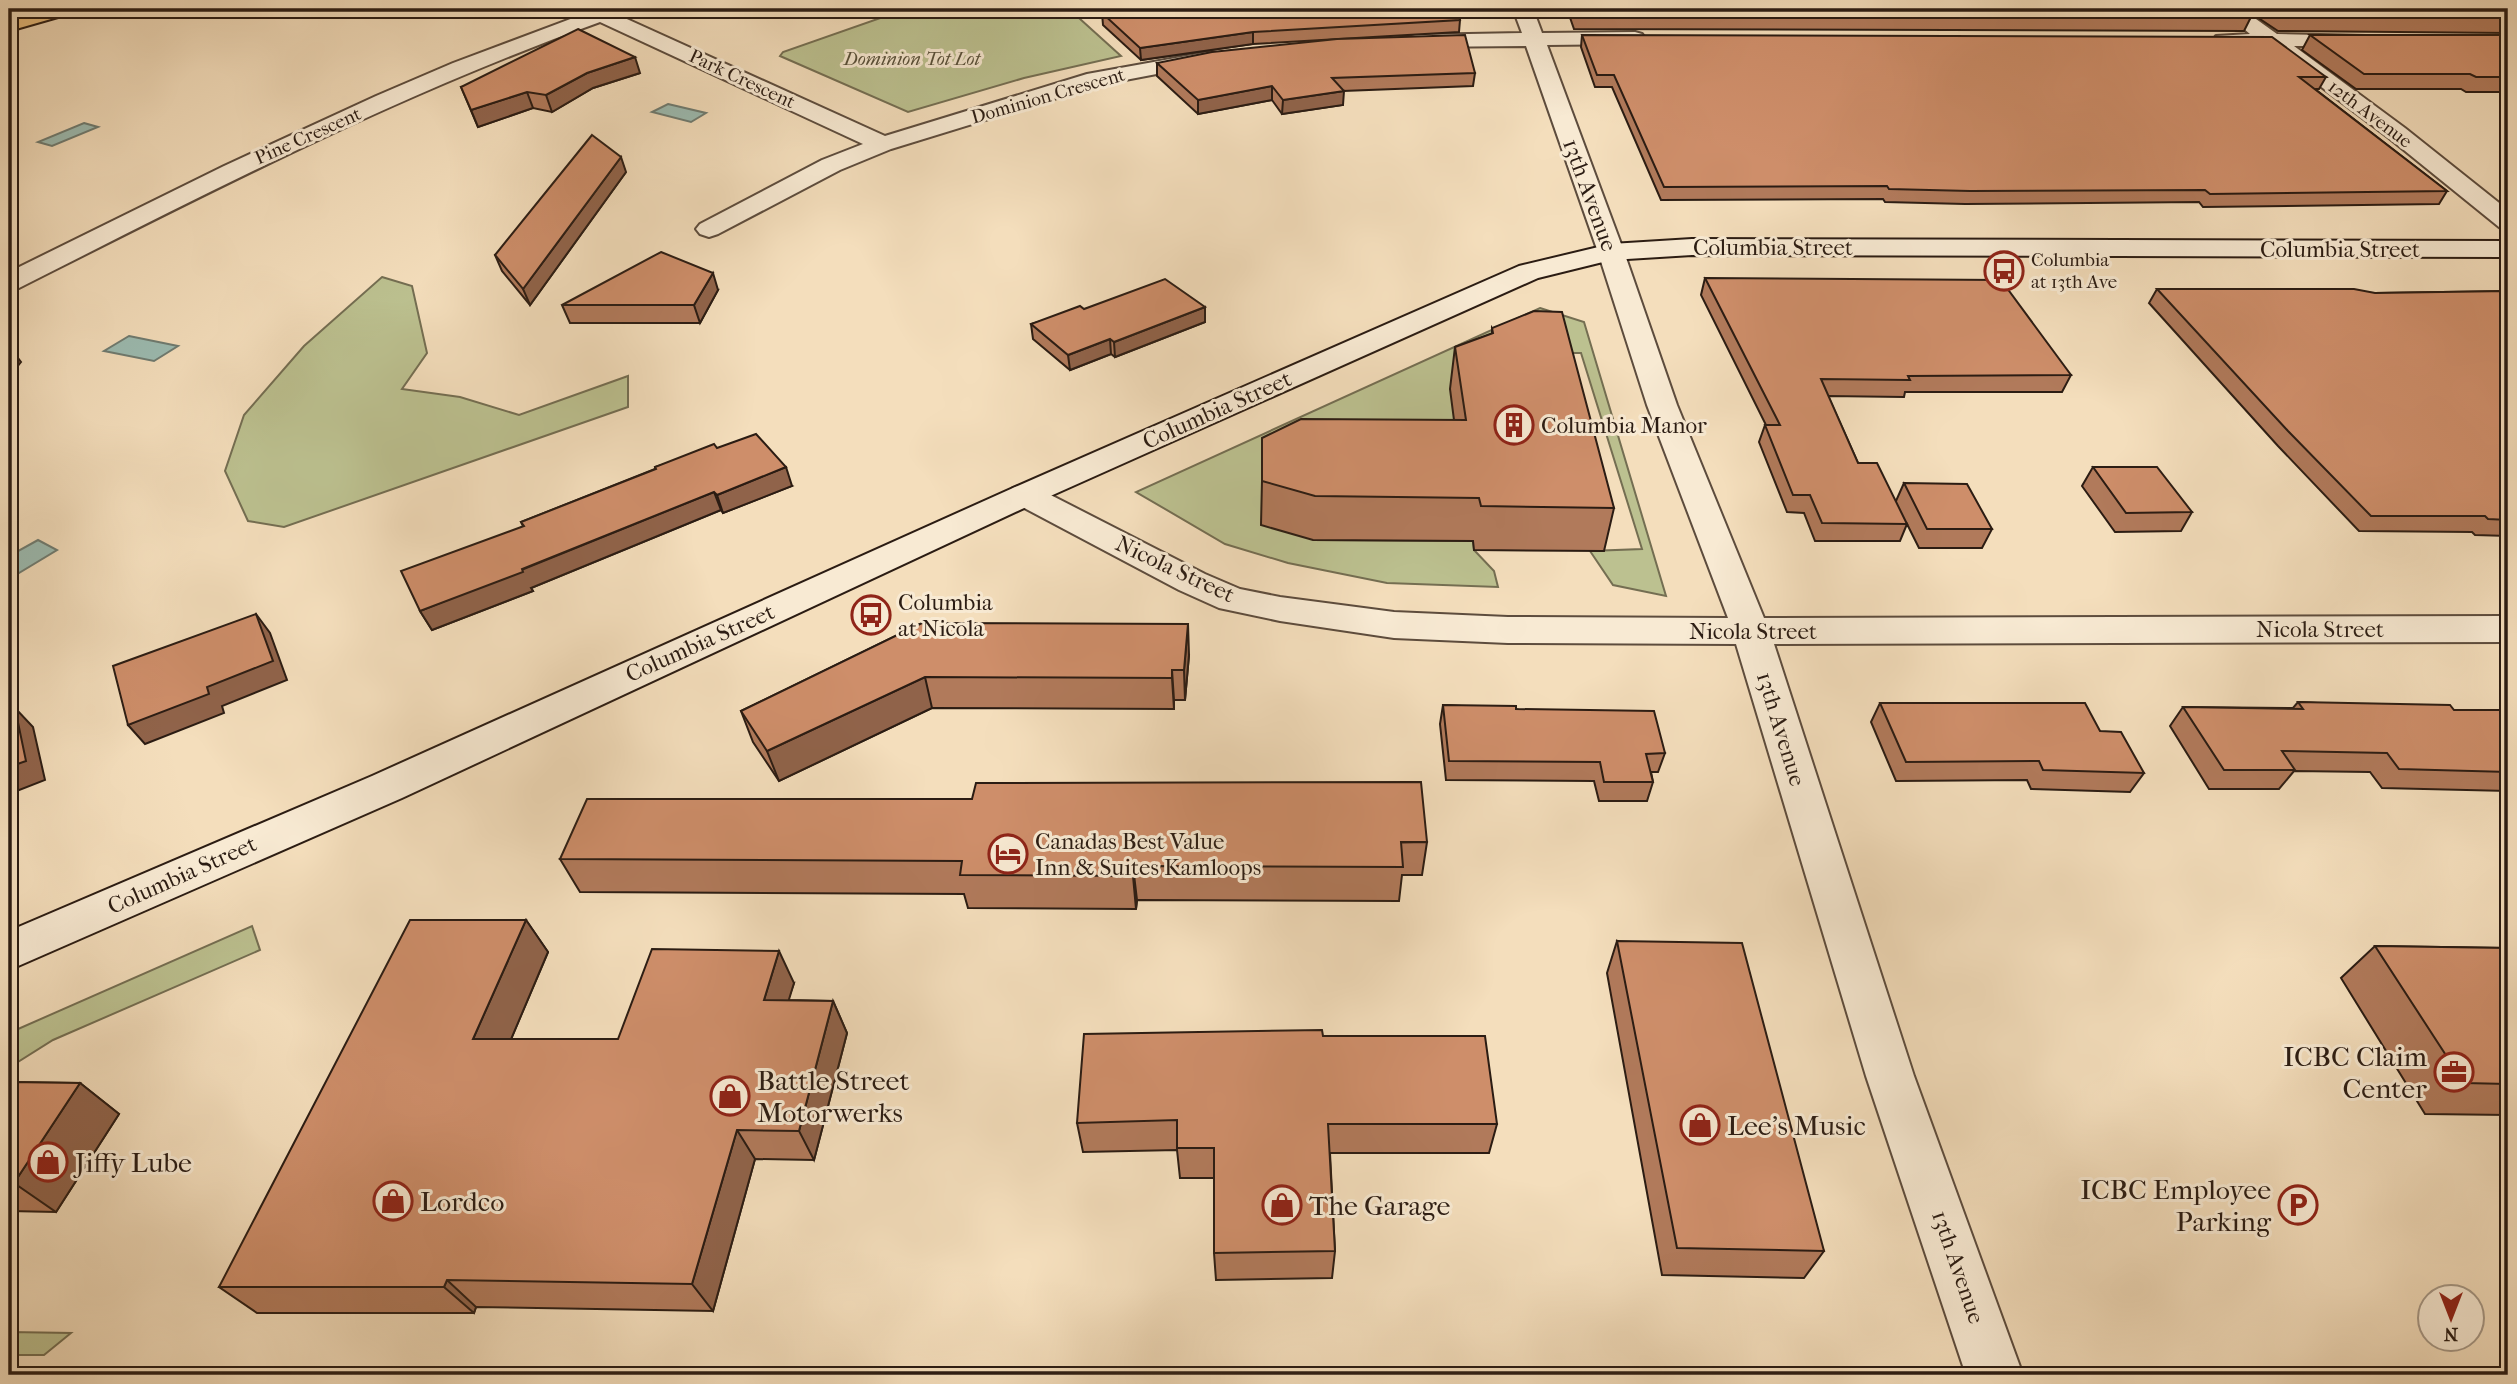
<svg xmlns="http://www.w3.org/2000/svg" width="2517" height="1384" font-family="'IM FELL French Canon',serif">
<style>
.green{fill:#bcc190;stroke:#746e52;stroke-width:2}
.water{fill:#9cbcb2;stroke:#6f7c72;stroke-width:2}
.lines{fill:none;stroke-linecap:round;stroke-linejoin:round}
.minor-casing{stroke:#5d4c3d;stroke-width:4}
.secondary-casing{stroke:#2b1c13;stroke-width:4}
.motorway-casing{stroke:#2b1c13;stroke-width:4}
.minor{fill:#f8ead3;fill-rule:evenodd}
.secondary{fill:#f8ead3;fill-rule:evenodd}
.motorway{fill:#eabf7e;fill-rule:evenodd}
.wall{fill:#b17a5b;stroke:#2b1c13;stroke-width:2}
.shaded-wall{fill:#90634a;stroke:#2b1c13;stroke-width:2}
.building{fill:#ce8e6a;stroke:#2b1c13;stroke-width:2}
.labels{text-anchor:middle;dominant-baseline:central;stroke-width:6;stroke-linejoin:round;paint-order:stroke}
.far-park-label{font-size:19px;font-style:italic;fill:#564e38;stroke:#f8ead3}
.far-street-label{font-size:19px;fill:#2b1c13;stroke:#f8ead3}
.far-poi-label{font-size:19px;fill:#2b1c13;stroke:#f8ead3;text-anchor:start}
.street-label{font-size:23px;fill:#2b1c13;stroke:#f8ead3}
.poi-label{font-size:23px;fill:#2b1c13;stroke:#f8ead3;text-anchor:start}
.near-poi-label{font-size:28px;fill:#2b1c13;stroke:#f8ead3;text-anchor:start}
</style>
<rect width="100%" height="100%" fill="#f4debc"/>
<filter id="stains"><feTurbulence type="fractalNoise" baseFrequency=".00286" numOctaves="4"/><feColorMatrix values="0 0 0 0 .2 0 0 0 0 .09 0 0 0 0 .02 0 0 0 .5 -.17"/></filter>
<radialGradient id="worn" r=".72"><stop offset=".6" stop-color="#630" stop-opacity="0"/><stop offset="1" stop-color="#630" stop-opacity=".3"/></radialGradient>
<g class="green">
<path d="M906 9H1069L1121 56 1024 78 908 112 780 56 783 52Z"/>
<path d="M382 277 412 286 427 353 402 389 460 397 519 415 628 376V407L284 527 248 521 225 471 244 415 304 346Z"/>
<path d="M1540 308 1584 322 1666 596 1613 585 1590 551 1642 549 1581 353H1555L1460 463 1313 540 1473 541 1474 550 1494 571 1498 587 1387 583 1288 563 1225 544 1136 492Z"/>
<path d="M252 926 260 950 53 1040 18 1062 9 1073V1033Z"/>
<path d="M9 1332 71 1333 44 1355H9Z"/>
</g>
<g class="water">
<path d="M668 104 706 113 691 122 652 112Z"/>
<path d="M84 123 98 127 52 146 38 142Z"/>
<path d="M129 336 178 346 154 361 104 351Z"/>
<path d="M38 540 57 550 9 579V556Z"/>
</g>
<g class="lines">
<g class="minor-casing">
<g id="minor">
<path d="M597 9H626L618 15 885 136 1087 74 1209 52 1217 53 1220 58 1217 63 1209 64 1099 85 891 149 840 170 718 234 709 237 700 234 696 229 700 224 822 160 863 144 600 22C399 94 209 192 19 288L9 290V272L224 166 376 96 453 63Z"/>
<path d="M1513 9H1533L1542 33 1635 32 1642 34 1645 38 1642 42 1635 44 1547 45 1624 252 1677 405 1764 618 2508 616V642L1774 644 1914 1076 2023 1375H1966L1866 1076 1736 644 1508 643 1394 638 1280 621 1219 608 1179 590 1013 502 1008 495 1013 488 1025 485 1037 488 1205 574 1240 589 1280 597 1394 612 1508 617 1728 618 1647 405 1598 252 1526 46 1415 47 1408 45 1405 41 1408 37 1415 35 1522 33Z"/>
<path d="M2220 9H2242L2277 34 2366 36 2369 40 2366 44 2359 46H2294L2405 128 2508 210V230L2499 227 2389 138 2267 46 2216 44 2213 40 2216 36 2250 34Z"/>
</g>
</g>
<g class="secondary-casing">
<path id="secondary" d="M1692 239 2508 241V257L1692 255 1611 260 1538 278 1037 502 402 798 9 970V931L372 776 1013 488 1519 266 1611 244Z"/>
</g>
<g class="motorway-casing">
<path id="motorway" d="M44 9H75L72 13 9 31V19Z"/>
</g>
<use href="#minor" class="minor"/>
<use href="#secondary" class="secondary"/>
<use href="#motorway" class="motorway"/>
</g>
<g class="wall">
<path d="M1567 9H2241L2251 17 2244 31 1574 29Z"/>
<path d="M2245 9H2508V33L2278 31Z"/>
<path d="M1102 13 1460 20 1459 32 1253 44 1141 60 1103 25Z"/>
<path d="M1582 35 2326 77 2319 89H2315L2447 191 2439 204 2203 207 2199 202 1965 204 1885 202 1883 199 1661 200 1612 87H1595L1581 47Z"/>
<path d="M2310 35H2508V92H2466L2461 89H2356L2302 50Z"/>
<path d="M1157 63 1475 73 1473 86 1343 91V105L1282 114 1272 100 1198 114 1157 76Z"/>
<path d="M640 73 593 88 552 112 533 108 478 127 461 87Z"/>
<path d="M626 172 530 305 502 271 495 255Z"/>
<path d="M1705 278 2071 375 2062 392H1905L1904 397 1828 396 1858 463 1896 501 1904 483 1992 529 1982 548H1919L1907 524 1900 541H1815L1804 513 1787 512 1759 442 1765 425H1766L1701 295Z"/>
<path d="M2157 289 2375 293 2508 291V536L2475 535 2472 532 2359 531 2278 446 2149 303Z"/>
<path d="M718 290 700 323H570L562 305Z"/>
<path d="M1205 307V322L1115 357 1111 354 1070 370 1033 339 1031 324 1084 309Z"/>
<path d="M1492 328 1614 508 1604 551 1474 550 1473 541 1313 540 1261 525 1262 481 1454 420 1450 389 1455 347 1492 334Z"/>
<path d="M717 448 792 486 723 513 721 510 531 588 533 591 432 630 420 611 523 526 521 522 655 469V467Z"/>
<path d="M2093 467 2192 512 2181 531 2115 532 2082 486Z"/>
<path d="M922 623 1189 655 1185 700H1174V709L932 708 779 781 753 742 741 711Z"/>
<path d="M2298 702 2454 710H2508V791L2382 788 2370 772 2294 771 2279 789H2209L2170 726 2183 707 2293 708Z"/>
<path d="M1880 703 2100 731 2144 773 2130 792 2031 789 2027 780 1896 781 1871 722Z"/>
<path d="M1443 705 1516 709 1665 753 1658 772H1651L1653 782 1647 801H1599L1594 781 1446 780 1440 724Z"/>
<path d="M1427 842 1422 875H1402L1399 901 1137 900 1136 909 968 908 964 894 580 892 560 859Z"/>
<path d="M526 920 548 952 511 1039H618L794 983 788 1000 833 1001 847 1033 814 1160 755 1159 713 1311 476 1307 474 1313H257L219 1287Z"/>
<path d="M1617 941 1824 1251 1804 1278 1662 1275 1607 973Z"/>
<path d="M2375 946 2508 948V1115L2425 1114 2341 978Z"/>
<path d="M1323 1036 1497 1124 1489 1153H1330L1335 1251 1332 1278 1216 1280 1214 1253V1178H1180L1177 1150 1083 1152 1077 1123Z"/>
<path d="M9 1082 80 1083 119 1114 56 1212 9 1211Z"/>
</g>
<g class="shaded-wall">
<path d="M1253 32V44L1141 60 1140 48Z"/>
<path d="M635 57 640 73 593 88 552 112 546 95 587 73Z"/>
<path d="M1272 86V100L1198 114V100Z"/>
<path d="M1344 91 1343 105 1282 114 1283 100Z"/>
<path d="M527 92 533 108 478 127 471 110Z"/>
<path d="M621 157 626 172 530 305 523 289Z"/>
<path d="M713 273 718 290 700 323 694 305Z"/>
<path d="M1205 307V322L1115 357 1114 342Z"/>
<path d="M1110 339 1111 354 1070 370 1068 355Z"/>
<path d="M9 346 21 362 9 377Z"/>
<path d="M786 467 792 486 723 513 717 495Z"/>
<path d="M714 492 721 510 531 588 533 591 432 630 420 611Z"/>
<path d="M256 614 270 633 287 680 222 706 224 713 145 744 128 725 207 687Z"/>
<path d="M1188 624 1189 655 1185 700 1184 670Z"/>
<path d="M1172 670 1174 700V709L1172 678Z"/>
<path d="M925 677 932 708 779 781 767 751Z"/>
<path d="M15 708 33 727 45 780 9 794V767Z"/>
<path d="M1133 866 1137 900 1136 909 1133 876Z"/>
<path d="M526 920 548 952 498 1070 473 1039Z"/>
<path d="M779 951 794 983 779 1032 764 1000Z"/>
<path d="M833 1001 847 1033 814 1160 799 1131Z"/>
<path d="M80 1083 119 1114 56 1212 14 1183Z"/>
<path d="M737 1130 755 1159 713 1311 692 1284Z"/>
<path d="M447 1280 476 1307 474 1313 444 1287Z"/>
</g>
<g class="building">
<path d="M1129 9H1457L1460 20 1253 32 1140 48 1102 13Z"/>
<path d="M1574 9H2241L2251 17 1577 15Z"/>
<path d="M2273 9H2508V18L2285 17Z"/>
<path d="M578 29 635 57 587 73 546 95 527 92 471 110 461 87Z"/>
<path d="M1465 35 1475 73 1332 78 1344 91 1283 100 1272 86 1198 100 1157 63 1212 52 1337 39Z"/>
<path d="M1582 35 2272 37 2326 77H2299L2447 191 2210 194 2205 190 1970 191 1889 189 1887 186 1664 187 1614 75H1597Z"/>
<path d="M2310 35H2508V77H2476L2470 74H2364Z"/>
<path d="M592 135 621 157 523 289 495 255Z"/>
<path d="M661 252 713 273 694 305H562Z"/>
<path d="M1705 278 2001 280 2071 375 1908 376 1910 380 1821 379 1858 463H1877L1907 524 1822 523 1810 495H1793L1765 425H1780Z"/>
<path d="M1165 279 1205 307 1114 342 1110 339 1068 355 1031 324 1080 306 1084 309Z"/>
<path d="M2157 289H2354L2375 293 2508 291V520L2488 519 2485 516H2371L2288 431Z"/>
<path d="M1534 311 1562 312 1614 508 1481 506 1479 498 1315 496 1262 481V438L1301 419 1466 420 1455 347 1493 333 1492 328Z"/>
<path d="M756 434 786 467 717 495 714 492 522 569 523 572 420 611 401 571 524 526 521 522 656 469 655 467 714 444 717 448Z"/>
<path d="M2093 467H2157L2192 512 2126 513Z"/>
<path d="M1904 483 1967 484 1992 529H1927Z"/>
<path d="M256 614 273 661 207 687 209 694 128 725 113 666Z"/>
<path d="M922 623 1188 624 1184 670H1172V678L925 677 767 751 741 711Z"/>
<path d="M2298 702 2450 705 2454 710H2508V772L2399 769 2387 753 2282 751 2295 770H2224L2183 707 2303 709Z"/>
<path d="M1880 703H2085L2100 731 2121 732 2144 773 2043 770 2039 761 1906 762Z"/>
<path d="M1443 705 1516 706V709L1654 711 1665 753 1646 754 1653 782H1604L1600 762 1449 761Z"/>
<path d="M15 708 26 761 9 767V711Z"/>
<path d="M1421 782 1427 842H1401L1403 867 1133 866V876L960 875 962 861 560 859 587 799H972L976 783Z"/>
<path d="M410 920H526L473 1039H618L652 949 779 951 764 1000 833 1001 799 1131 737 1130 692 1284 447 1280 444 1287H219Z"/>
<path d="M1617 941 1742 943 1824 1251 1677 1248Z"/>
<path d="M2375 946 2508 948V1084L2464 1083Z"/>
<path d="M1322 1030 1323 1036H1485L1497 1124H1328L1335 1251 1214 1253V1148H1177V1120L1077 1123 1084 1034Z"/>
<path d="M9 1082 80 1083 14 1183H9Z"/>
</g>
<defs>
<g id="bus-ring" transform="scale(2.0125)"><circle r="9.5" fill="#f8ead3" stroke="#8f2418" stroke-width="1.5"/><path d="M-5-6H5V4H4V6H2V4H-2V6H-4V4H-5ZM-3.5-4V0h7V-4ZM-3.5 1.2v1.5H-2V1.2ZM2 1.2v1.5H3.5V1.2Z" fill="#8f2418"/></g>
<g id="building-ring" transform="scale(2.0125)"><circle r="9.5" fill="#f8ead3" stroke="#8f2418" stroke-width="1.5"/><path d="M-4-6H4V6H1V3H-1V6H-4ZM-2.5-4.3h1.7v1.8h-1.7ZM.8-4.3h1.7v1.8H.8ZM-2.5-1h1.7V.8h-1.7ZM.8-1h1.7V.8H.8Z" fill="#8f2418"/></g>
<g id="hotel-ring" transform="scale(2.0125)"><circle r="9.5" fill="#f8ead3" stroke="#8f2418" stroke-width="1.5"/><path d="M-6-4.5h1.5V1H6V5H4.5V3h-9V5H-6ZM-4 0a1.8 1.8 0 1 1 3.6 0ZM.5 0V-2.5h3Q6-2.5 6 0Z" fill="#8f2418"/></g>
<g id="office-ring" transform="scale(2.0125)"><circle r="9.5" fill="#f8ead3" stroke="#8f2418" stroke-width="1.5"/><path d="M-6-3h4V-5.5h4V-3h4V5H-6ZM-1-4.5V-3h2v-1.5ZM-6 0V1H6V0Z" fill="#8f2418"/></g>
<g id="shop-ring" transform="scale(2.0125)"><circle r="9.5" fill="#f8ead3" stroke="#8f2418" stroke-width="1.5"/><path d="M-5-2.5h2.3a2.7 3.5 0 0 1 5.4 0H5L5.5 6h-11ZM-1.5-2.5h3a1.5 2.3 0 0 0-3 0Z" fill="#8f2418"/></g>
<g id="parking-ring" transform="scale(2.0125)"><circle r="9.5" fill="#f8ead3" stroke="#8f2418" stroke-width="1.5"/><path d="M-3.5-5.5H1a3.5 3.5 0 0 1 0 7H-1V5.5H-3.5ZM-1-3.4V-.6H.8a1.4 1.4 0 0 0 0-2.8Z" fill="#8f2418"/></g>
</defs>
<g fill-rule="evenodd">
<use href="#bus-ring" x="2004" y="271"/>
<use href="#building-ring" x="1514" y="425"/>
<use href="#bus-ring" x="871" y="615"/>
<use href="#hotel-ring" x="1008" y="854"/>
<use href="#office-ring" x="2454" y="1072"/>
<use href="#shop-ring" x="730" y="1096"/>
<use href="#shop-ring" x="1700" y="1125"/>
<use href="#shop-ring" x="48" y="1162"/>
<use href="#shop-ring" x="393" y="1201"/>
<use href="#shop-ring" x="1282" y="1205"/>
<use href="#parking-ring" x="2298" y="1205"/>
</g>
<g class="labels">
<g class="far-park-label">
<text x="912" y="59">Dominion Tot Lot</text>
</g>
<g class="far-street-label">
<text transform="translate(742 79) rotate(25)">Park Crescent</text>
<text transform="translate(1048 96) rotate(-16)">Dominion Crescent</text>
<text transform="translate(2370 114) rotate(37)">12th Avenue</text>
<text transform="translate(308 136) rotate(-24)">Pine Crescent</text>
</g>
<g class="far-poi-label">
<text x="2031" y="260">Columbia<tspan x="2031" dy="22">at 13th Ave</tspan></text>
</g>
<g class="street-label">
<text transform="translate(1590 195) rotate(70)">13th Avenue</text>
<text x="1773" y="247">Columbia Street</text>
<text x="2340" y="249">Columbia Street</text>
<text transform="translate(1217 410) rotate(-24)">Columbia Street</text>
<text transform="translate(1175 569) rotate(25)">Nicola Street</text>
<text x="2320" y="629">Nicola Street</text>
<text x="1753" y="631">Nicola Street</text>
<text transform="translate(700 643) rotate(-24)">Columbia Street</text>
<text transform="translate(1781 729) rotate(73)">13th Avenue</text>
<text transform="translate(182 875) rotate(-24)">Columbia Street</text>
<text transform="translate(1958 1267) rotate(71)">13th Avenue</text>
</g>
<g class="poi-label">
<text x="1541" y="425">Columbia Manor</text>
<text x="898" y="602">Columbia<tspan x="898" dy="26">at Nicola</tspan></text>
<text x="1035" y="841">Canadas Best Value<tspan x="1035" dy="26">Inn &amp; Suites Kamloops</tspan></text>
</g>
<g class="near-poi-label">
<text x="2427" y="1056" text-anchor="end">ICBC Claim<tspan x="2427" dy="32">Center</tspan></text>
<text x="757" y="1080">Battle Street<tspan x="757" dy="32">Motorwerks</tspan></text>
<text x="1727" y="1125">Lee's Music</text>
<text x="75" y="1162">Jiffy Lube</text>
<text x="2271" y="1189" text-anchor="end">ICBC Employee<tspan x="2271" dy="32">Parking</tspan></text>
<text x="420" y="1201">Lordco</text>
<text x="1309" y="1205">The Garage</text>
</g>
</g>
<rect width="2517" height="1384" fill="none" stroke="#f4debc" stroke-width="35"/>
<rect x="10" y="10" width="2496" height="1363" fill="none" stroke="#2b1c13" stroke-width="3.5"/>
<rect x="18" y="18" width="2482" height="1349" fill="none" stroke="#2b1c13" stroke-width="2"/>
<g transform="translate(2451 1318) rotate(180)"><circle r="33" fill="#f8ead3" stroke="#a69886" stroke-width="2"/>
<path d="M0-5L12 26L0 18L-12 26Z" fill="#8f2418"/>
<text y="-10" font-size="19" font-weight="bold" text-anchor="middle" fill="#2b1c13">N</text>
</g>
<rect width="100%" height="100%" filter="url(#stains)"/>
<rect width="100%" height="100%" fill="url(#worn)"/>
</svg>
